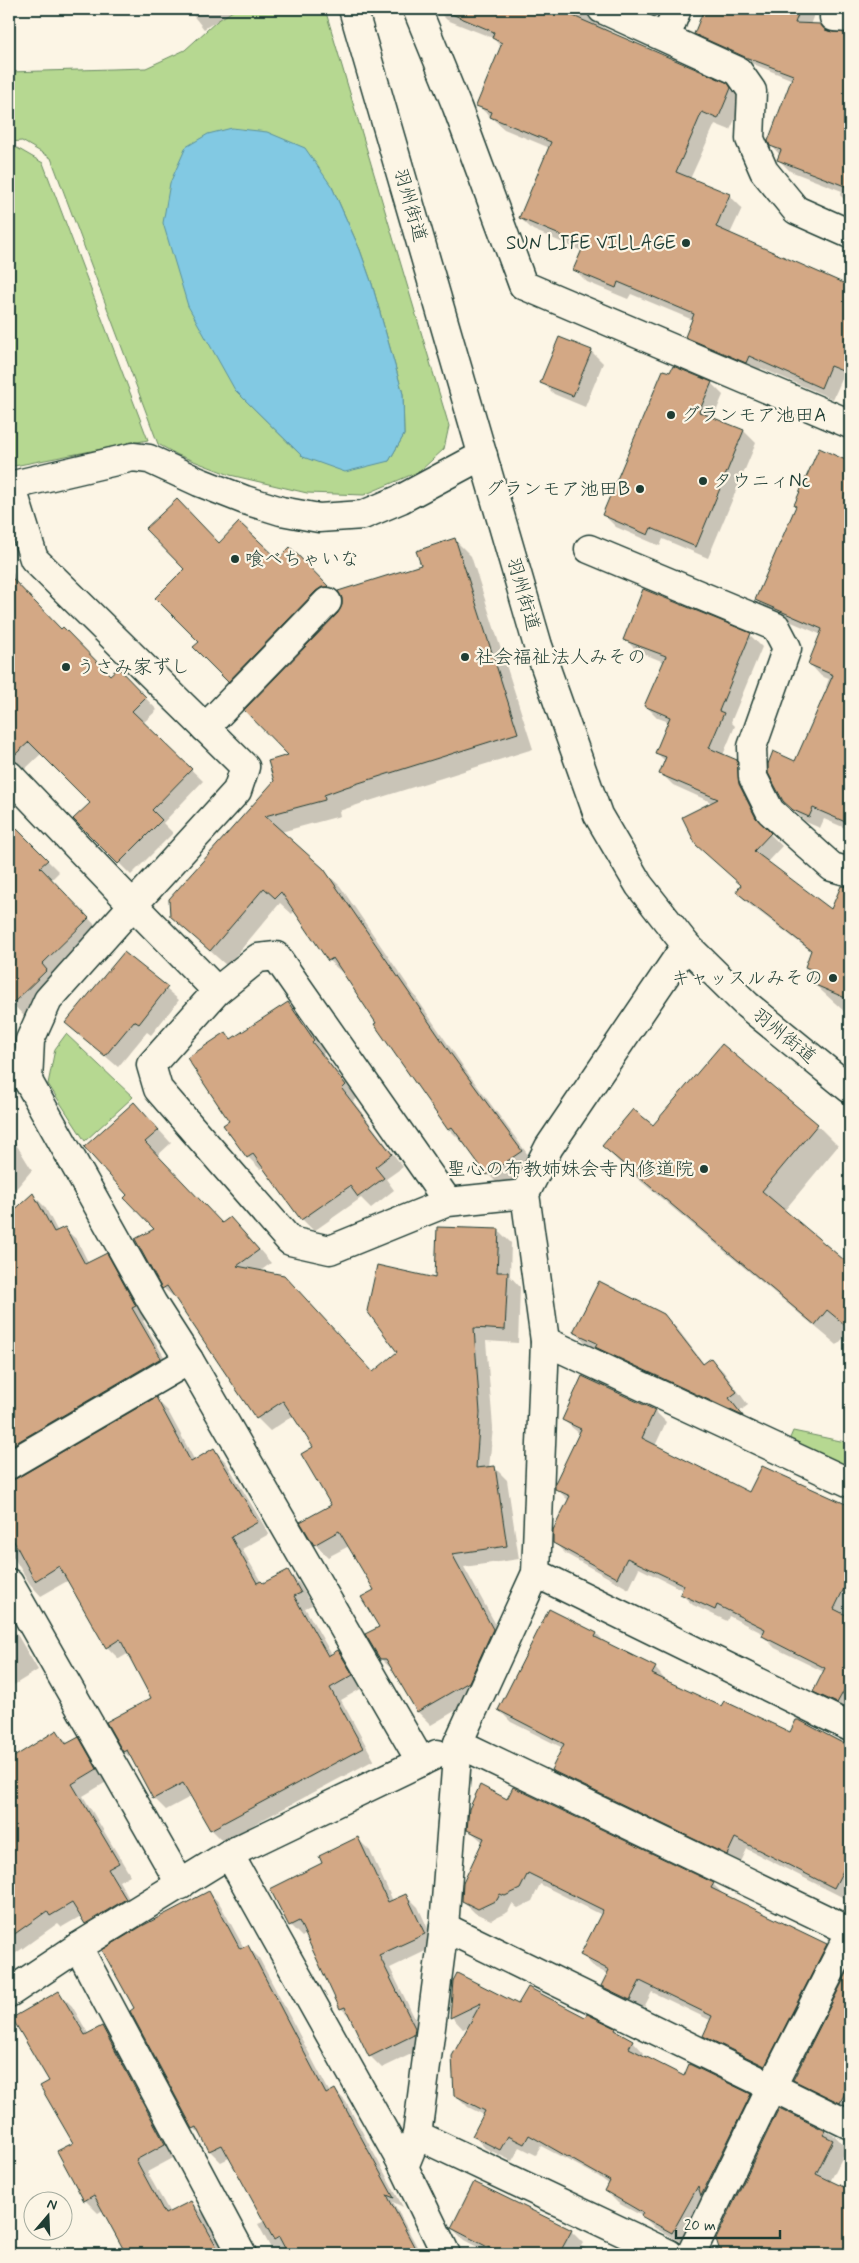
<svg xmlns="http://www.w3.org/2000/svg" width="859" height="2263" font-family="Mynerve,'Klee One',sans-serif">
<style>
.green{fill:#b6d891;stroke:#6a8a62;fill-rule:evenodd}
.water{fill:#82c9e3;stroke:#5a919d}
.shadow{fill:#0003}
.building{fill:#d3a885;stroke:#1f3d34}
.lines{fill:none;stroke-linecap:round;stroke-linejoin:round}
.street-casing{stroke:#1f3d34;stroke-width:31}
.secondary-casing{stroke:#1f3d34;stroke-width:31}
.street{stroke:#fcf5e5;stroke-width:28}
.secondary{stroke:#fcf5e5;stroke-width:28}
.poi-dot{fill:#1f3d34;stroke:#fcf5e5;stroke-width:2}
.labels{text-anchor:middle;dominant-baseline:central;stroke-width:4.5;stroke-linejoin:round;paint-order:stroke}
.street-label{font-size:19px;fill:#1f3d34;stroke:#fcf5e5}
.poi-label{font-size:19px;fill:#1f3d34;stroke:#fcf5e5;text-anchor:start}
</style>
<rect width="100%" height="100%" fill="#fcf5e5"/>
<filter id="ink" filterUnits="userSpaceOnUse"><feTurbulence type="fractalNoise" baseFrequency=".02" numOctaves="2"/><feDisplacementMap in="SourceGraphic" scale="10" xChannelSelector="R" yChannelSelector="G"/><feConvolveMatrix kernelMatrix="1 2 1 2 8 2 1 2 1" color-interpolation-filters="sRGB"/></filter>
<g filter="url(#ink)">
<g class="green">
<path d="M236 9H325L449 426 444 449 420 471 364 495 307 493 230 475 178 455 158 444 51 158 22 141 9 142V72L146 68 185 50 217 21ZM332 187 360 250 372 284 403 394 404 435 389 461 303 457 235 390Z"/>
<path d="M17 148 43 163 148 440 9 467V149Z"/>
<path d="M66 1034 133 1097 85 1141 48 1084 55 1049Z"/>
<path d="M793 1431 850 1443V1476L787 1445Z"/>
</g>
<path class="water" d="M232 128 267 132 305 148 332 187 360 250 372 284 403 394 404 435 389 461 345 472 303 457 235 390 188 306 163 223 170 183 186 147 208 134Z"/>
<g class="shadow">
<path d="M188 9H235L204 29Z"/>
<path d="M436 9H605L600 16 599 25 615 34 728 86 743 102 730 130 715 124 690 179 729 195 742 208 730 234 843 284 846 276 850 278V381L843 377 833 399 761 368 758 374 699 349 686 337 693 320 631 294 628 299 587 282 575 270 582 251 533 230 520 218 550 148 504 129 477 105 501 47 493 38 447 20Z"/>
<path d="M705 9H816L810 25 833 34 850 35V95L804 92 793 80 707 45 695 33Z"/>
<path d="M783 107 850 132V205L840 195 842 191 790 171 779 160 780 155 771 145Z"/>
<path d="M591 351 603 363 585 407 554 394 542 382Z"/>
<path d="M711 383 723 395 713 419 744 431 756 443 708 558 663 539 660 546 616 527 604 515Z"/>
<path d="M820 450 850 463V830L824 819 820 828 806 822 784 801 796 762 828 689 826 687 829 679 821 676 810 664 822 635 768 612 756 600 798 506Z"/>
<path d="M455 540 471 556 533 749 363 803 339 811 340 816 281 832 340 886 467 1072 537 1167 505 1191 488 1174 466 1144 465 1145 449 1129 346 976 329 961 295 910 292 914 280 903 227 966 171 916 275 781 422 566Z"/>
<path d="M219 544 278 561 290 549 339 598 241 692 195 647 200 642Z"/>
<path d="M9 561 17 584 62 631 110 677 118 669 157 710 143 723 203 781 163 823 173 833 131 875 75 819 91 803 42 753 22 772 9 779Z"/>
<path d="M750 635 762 647 731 722 735 726 723 755 736 761 748 773 751 797 768 832 782 846 767 862 832 911 837 898 850 904V1020L848 1018 850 1014 845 1012 814 984 817 977 806 966 812 952 749 904 737 892 742 886 697 844 713 803 673 785 661 773 666 762 656 752 669 722 658 718 646 706 664 662 637 651 625 639Z"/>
<path d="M9 822 59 872 51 880 100 930 58 982 24 1016 9 1000Z"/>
<path d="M124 954 179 1000 151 1035 147 1032 118 1067 67 1023Z"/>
<path d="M288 1003 299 1015 325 1052 323 1054 357 1098 353 1101 403 1167 386 1179 394 1190 371 1208 361 1198 314 1231 302 1219 264 1166 260 1169 248 1157 230 1121 226 1033 233 1040Z"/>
<path d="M147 1117 171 1143 157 1156 223 1225 243 1231 271 1263 259 1272 373 1373 399 1353 436 1279 498 1230 511 1243 510 1276 520 1287 518 1343 486 1341 493 1427 489 1468 494 1467 507 1480 519 1559 464 1567 506 1643 482 1695 431 1725 418 1712 394 1671 381 1659 380 1627 375 1591 349 1546 328 1557 315 1544 333 1505 314 1447 294 1415 270 1431 257 1418 178 1300 163 1288 136 1240 156 1229 129 1195Z"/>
<path d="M817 1125 838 1146 784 1211 850 1267V1331L837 1345 625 1168 603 1146 653 1127Z"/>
<path d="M9 1133 32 1170 9 1197Z"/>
<path d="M33 1195 45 1207 58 1232 65 1229 77 1240 89 1264 106 1255 118 1267 147 1318 143 1321 172 1370 9 1468V1217Z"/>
<path d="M663 1315 676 1327 704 1364 711 1359 723 1371 748 1405 740 1411 751 1425 608 1359 600 1350 587 1344 575 1332Z"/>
<path d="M156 1399 168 1411 195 1461 214 1450 226 1462 269 1534 242 1549 261 1582 263 1585 287 1571 299 1583 312 1605 305 1608 332 1655 338 1652 350 1663 364 1687 341 1700 374 1760 223 1841 211 1829 192 1796 166 1810 154 1798 134 1761 124 1752 108 1723 153 1698 129 1653 119 1659 107 1647 69 1580 41 1596 30 1584 9 1550V1482L17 1480Z"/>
<path d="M655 1411 666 1422 655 1446 750 1493 823 1508 850 1521V1715L826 1703 815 1691 824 1672 775 1648 763 1636 764 1634 729 1616 727 1621 693 1605 681 1594 683 1590 639 1568 629 1589 566 1554 554 1542 569 1501 556 1488 580 1434 563 1420Z"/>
<path d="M9 1621 38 1670 9 1688Z"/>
<path d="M597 1634 607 1644 655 1668 666 1681 722 1707 790 1734 799 1721 843 1742 850 1744V1893L846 1899 747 1849 739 1866 564 1782 552 1770 563 1748 511 1722 499 1710Z"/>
<path d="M57 1732 69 1744 79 1739 90 1750 108 1781 83 1796 130 1875 119 1881 136 1911 98 1935 81 1916 62 1927 58 1923 9 1958V1848L12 1846 9 1841V1762Z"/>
<path d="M508 1800 713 1884 725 1896 826 1945 837 1957 777 2077 716 2047 704 2036 712 2021 652 1992 642 2011 614 1998 603 1986 609 1975 594 1967 582 1955 602 1915 540 1884 532 1901 518 1908 512 1904 508 1912 491 1920 475 1913 463 1901 484 1843 468 1829Z"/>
<path d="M358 1839 370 1851 393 1901 406 1895 418 1907 436 1946 390 1968 426 2041V2047L382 2068 370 2056 351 2018 341 2008 306 1934 302 1937 290 1925 324 1863Z"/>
<path d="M209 1892 220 1904 244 1948 248 1947 259 1958 330 2093 335 2090 346 2102 403 2207 393 2202 421 2254H274L258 2224 265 2221 231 2157 221 2162 210 2151 204 2138 194 2128 135 2009Z"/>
<path d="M850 1970V2113L806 2092 794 2079Z"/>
<path d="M454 1981 519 2006 586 2018 615 2029 633 2041 644 2053 642 2057 684 2077 750 2095 762 2107 684 2244 655 2228 644 2217 618 2203 606 2191 610 2185 598 2176 541 2146 536 2155 520 2147 512 2161 485 2148 474 2136 484 2115 468 2107 456 2095 470 2026 463 2029 452 2017Z"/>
<path d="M59 1993 72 2006 89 2035 102 2027 115 2040 177 2156 147 2172 170 2213 191 2202 204 2215 225 2254H128L103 2210 98 2213 85 2200 74 2143 51 2081Z"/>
<path d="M779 2109 835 2136 847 2148 830 2182 850 2192V2254H722L717 2239Z"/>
<path d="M452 2228 571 2231 583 2243 581 2246 597 2254H491L464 2240Z"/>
<path d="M9 2237 20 2254H9Z"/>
</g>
<g class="building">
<path d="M440 9H557L728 83 731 88 718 119 702 112 676 172 730 194 716 227 850 286V374L830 366 821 388 749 356 746 363 685 337 694 314 618 282 616 288 573 270 584 245 519 218 551 142 490 117 492 112 476 106 502 43 492 38 494 32Z"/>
<path d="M704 9H800L795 23 820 24 825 30 833 32 850 33V188L777 160 781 150 770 146 768 141 793 75 745 57 694 34Z"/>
<path d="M559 337 592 350 573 396 540 383Z"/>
<path d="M673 366 712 382 699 412 744 430 696 547 651 528 648 535 602 515 663 370 670 372Z"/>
<path d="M819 448 850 462V824L813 808 809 817 793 810 783 801 768 773V764L773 751 795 761 833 675 808 664 822 629 755 600 796 506 794 505Z"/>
<path d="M177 499 219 543 239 522 278 559 290 547 329 587H322L316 591 228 682 193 647 199 642 155 598 184 569 145 529Z"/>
<path d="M455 538 518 733 346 787 324 795 325 800 265 816 324 869 451 1054 522 1151 487 1175 452 1127 448 1130 374 1024 376 1023 333 958 328 961 281 892 275 898 264 888 210 951 170 916 169 899 274 781 268 761 288 755 244 710 338 613 342 605V598L338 591 421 565 416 551Z"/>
<path d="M9 575 61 629 63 627 110 675 118 668 146 697 132 711 192 769 152 810 162 820 118 864 73 819 90 803 29 742 9 760Z"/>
<path d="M643 589 751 633 719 711 724 713 709 748 737 760 739 784 756 818 771 833 754 851 831 909 841 886 850 887V1000L813 984 817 972 805 967 811 950 736 892 741 885 696 845 682 817 718 799 659 774 666 757 655 753 670 717 644 706 666 656 623 640Z"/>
<path d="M9 821 48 860 40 867 89 918 42 964 47 970 9 1007Z"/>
<path d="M124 952 168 987 139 1024 134 1021 105 1056 65 1023Z"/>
<path d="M288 1002 314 1040 312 1042 346 1085 342 1089 392 1154 375 1167 384 1178 358 1197 350 1186 301 1220 253 1154 247 1158 223 1125 229 1121 187 1058 226 1032 231 1039Z"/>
<path d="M722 1044 818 1124 762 1191 850 1265V1329L827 1310 815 1325 602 1146 633 1109 653 1125Z"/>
<path d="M134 1102 159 1130 145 1142 222 1223 230 1217 259 1250 237 1266 284 1275 373 1372 397 1352 367 1311 377 1265 435 1278 437 1227 499 1229 497 1272H508L505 1330 474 1328 480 1413 476 1468 495 1466 507 1546 452 1554 493 1629 469 1682 417 1712 386 1659H380L365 1634 379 1627 361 1597 374 1590 339 1531 314 1545 300 1522 331 1505 301 1454 313 1447 283 1401 256 1419 167 1286 162 1289 135 1239 154 1229 124 1198 127 1195 84 1147Z"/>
<path d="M33 1193 54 1232 65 1227 85 1264 107 1253 136 1306 132 1308 161 1358 9 1447V1215Z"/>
<path d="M599 1281 664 1314 703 1364 711 1358 737 1392 729 1398 743 1416 595 1347 597 1343 573 1332Z"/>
<path d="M582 1376 655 1410 642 1438 749 1492 762 1466 850 1506V1576L834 1609 850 1617V1680L837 1703 813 1692 825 1668 762 1636 765 1629 717 1605 715 1610 680 1594 684 1585 627 1558 617 1578 553 1543V1530L570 1496 555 1489V1483L581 1429 562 1420Z"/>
<path d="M156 1397 191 1462 214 1448 258 1522 231 1537 257 1583 261 1581 263 1583 288 1570 301 1593 294 1596 328 1656 338 1650 353 1675 330 1688 363 1748 210 1830 183 1783 153 1799 127 1750 123 1752 106 1722 151 1698 120 1639 106 1648 59 1566 35 1581 9 1532V1481L17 1478Z"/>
<path d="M549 1609 597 1633 595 1637 656 1667 652 1674 721 1706 724 1701 790 1732 796 1720H799L850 1747V1857L834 1888 735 1838 727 1855 551 1770 564 1744 498 1710Z"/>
<path d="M57 1730 66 1744 79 1737 97 1769 72 1784 119 1863 108 1869 126 1899 85 1924 72 1903 50 1916 47 1911 9 1938V1760Z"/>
<path d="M480 1785 507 1799 513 1787 714 1883 711 1888 827 1944 765 2066 703 2036 712 2016 640 1981 630 2000 601 1986 609 1970 580 1955 603 1910 528 1873 520 1889 505 1896 500 1894 497 1900 478 1909 462 1901 463 1883 484 1838 467 1830 469 1809Z"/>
<path d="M358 1837 388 1902 406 1894 425 1934 379 1955 415 2028 414 2035 369 2057 345 2007 340 2009 299 1921 289 1926 270 1889 322 1863 319 1856Z"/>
<path d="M209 1891 240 1949 248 1945 326 2094 335 2089 394 2198 387 2195 418 2254H288L279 2237 274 2240 222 2145 209 2151 197 2127 193 2129 130 2011 134 2008 102 1950 142 1926Z"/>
<path d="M850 1967V2083L840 2103 793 2080Z"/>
<path d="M457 1973 518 2004 528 1987 585 2017 587 2014 616 2028 615 2030 633 2040 629 2048 684 2076 689 2064 751 2094 701 2196 698 2186 672 2233 641 2216 643 2213 605 2191 610 2181 529 2135 524 2144 508 2136 500 2150 472 2136 485 2111 454 2095 452 2056 481 2003 450 2018 453 1981Z"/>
<path d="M59 1991 85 2035 102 2026 165 2144 136 2160 165 2214 191 2201 221 2254H126L94 2195 84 2201 57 2151 73 2143 40 2086 49 2081 12 2018Z"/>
<path d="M779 2108 826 2131 823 2135 833 2140 816 2174 850 2190V2254H721L716 2239Z"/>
<path d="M474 2182 572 2230 559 2254H501L451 2228Z"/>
</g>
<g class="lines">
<g class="street-casing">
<g id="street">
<path d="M417 9 457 107 523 285 850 424"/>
<path d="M602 9 738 71 752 91 750 139 764 171 796 210 850 234"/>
<path d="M834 17 850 18"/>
<path d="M666 37 677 9"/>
<path d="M9 486 133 457 149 459 199 482 245 500 281 511 319 518 363 515 401 499 483 455"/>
<path d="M589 549 776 627 787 648 752 747 753 777 770 811 832 867 850 872"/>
<path d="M205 728 327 602"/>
<path d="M9 775 133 905 237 791 245 767 34 559 11 485"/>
<path d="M9 1062 28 1081 153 1304 189 1360 421 1762"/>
<path d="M28 1081 30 1040 48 1000 133 905 217 991"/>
<path d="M448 1202 330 1250 290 1241 158 1089 151 1065 217 991 258 958 276 956 448 1202 525 1194"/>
<path d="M545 1341 850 1483"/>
<path d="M9 1465 189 1360"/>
<path d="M536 1573 850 1727"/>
<path d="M9 1583 181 1885"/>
<path d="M458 1743 850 1931"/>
<path d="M229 1854 404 2167 446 2254"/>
<path d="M444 1927 850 2125"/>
<path d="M78 1947 242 2254"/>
<path d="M9 1993 78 1947 229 1854 437 1754"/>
<path d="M417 2135 669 2254"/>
<path d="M404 2167 417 2135 444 1927 458 1743 536 1573 545 1341 525 1194 549 1147 686 945"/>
<path d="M691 2254 771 2088 850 1933"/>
</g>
</g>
<g class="secondary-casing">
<path id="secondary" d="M353 9 538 646 598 815 639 885 686 945 747 1005 850 1089"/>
</g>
<use href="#street" class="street"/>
<use href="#secondary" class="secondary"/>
</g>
</g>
<g class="poi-dot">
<circle cx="686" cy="243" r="5"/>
<circle cx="671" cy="415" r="5"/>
<circle cx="703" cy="481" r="5"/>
<circle cx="640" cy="489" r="5"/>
<circle cx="235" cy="559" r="5"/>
<circle cx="465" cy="657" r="5"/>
<circle cx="66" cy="667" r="5"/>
<circle cx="833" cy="978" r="5"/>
<circle cx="704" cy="1169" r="5"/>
</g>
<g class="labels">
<g class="street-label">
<text transform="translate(410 205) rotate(74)">羽州街道</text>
<text transform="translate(523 594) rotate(74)">羽州街道</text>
<text transform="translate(784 1036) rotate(39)">羽州街道</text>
</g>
<g class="poi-label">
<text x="676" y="243" text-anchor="end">SUN LIFE VILLAGE</text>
<text x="681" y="415">グランモア池田A</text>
<text x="713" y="481">タウニィNc</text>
<text x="630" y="489" text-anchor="end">グランモア池田B</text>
<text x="245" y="559">喰べちゃいな</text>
<text x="475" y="657">社会福祉法人みその</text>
<text x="76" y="667">うさみ家ずし</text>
<text x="823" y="978" text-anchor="end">キャッスルみその</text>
<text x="694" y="1169" text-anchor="end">聖心の布教姉妹会寺内修道院</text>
</g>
</g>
<rect width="859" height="2263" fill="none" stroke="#fcf5e5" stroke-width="30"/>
<rect x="15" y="15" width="829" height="2233" fill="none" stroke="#1f3d34" stroke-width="2" filter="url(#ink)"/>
<g transform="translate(48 2216) rotate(19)"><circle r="24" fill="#fcf5e5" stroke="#a4ab9e"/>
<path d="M0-4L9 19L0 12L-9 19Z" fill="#1f3d34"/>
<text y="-8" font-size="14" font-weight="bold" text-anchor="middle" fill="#1f3d34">N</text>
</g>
<path d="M676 2230v8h104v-8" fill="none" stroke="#1f3d34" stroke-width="2.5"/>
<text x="684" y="2230" font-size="15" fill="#1f3d34" stroke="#fcf5e5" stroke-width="4" paint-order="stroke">20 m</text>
</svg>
